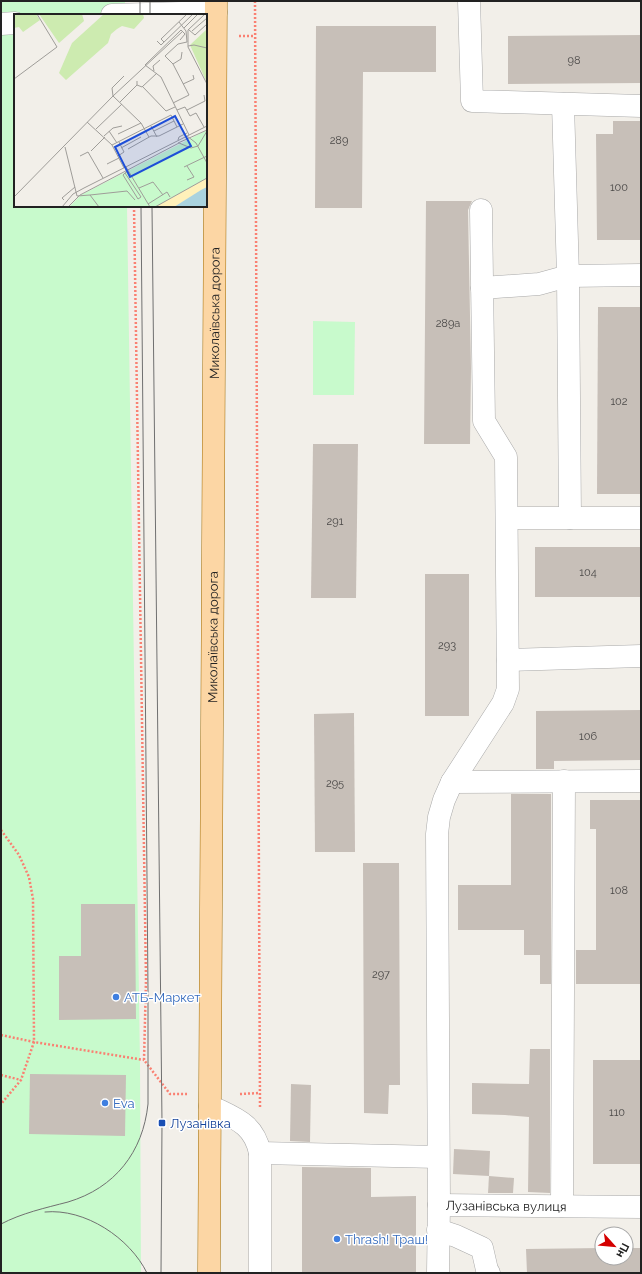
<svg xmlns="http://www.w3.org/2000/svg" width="642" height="1274" font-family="Raleway,sans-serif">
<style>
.park{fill:#c8facc}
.building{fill:#c7bfb8}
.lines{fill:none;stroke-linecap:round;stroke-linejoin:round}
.minor-casing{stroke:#a9a9a9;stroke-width:23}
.major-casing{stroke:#a06b00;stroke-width:23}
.path{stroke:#fa8072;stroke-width:2.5;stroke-dasharray:2 2;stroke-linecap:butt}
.minor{stroke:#fff;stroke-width:22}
.major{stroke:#fcd6a4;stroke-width:22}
.tram{stroke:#707070;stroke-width:1}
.shop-dot{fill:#3f7fe0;stroke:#fff;stroke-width:1.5}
.transit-dot{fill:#1a4fb4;stroke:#fff;stroke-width:1.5}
.labels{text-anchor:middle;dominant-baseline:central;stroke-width:3;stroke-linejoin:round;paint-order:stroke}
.number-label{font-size:11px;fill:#4b4948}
.street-label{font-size:13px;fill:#222;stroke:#fff}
.shop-label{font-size:13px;fill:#366cbe;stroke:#fff;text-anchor:start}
.transit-label{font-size:13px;fill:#164399;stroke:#fff;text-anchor:start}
.inset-road{fill:none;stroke:#9f9d99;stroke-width:1}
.view{fill:#1d4ed8;fill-opacity:0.15;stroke:#1d4ed8;stroke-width:2}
.inset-edge{fill:none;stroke:#222;stroke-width:2}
</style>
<rect width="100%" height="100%" fill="#f2efe9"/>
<g class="park">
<path d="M1 1H125V15H15V206H127L140 1063 141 1273H1Z"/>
<path d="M313 321 355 322 354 395H313Z"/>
</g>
<g class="building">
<path d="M316 26H436V72H363L362 208H315Z"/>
<path d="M641 35V83L508 84V36Z"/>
<path d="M613 121H641V240H597L596 134H613Z"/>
<path d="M426 201H472L468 210 471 368 470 444H424Z"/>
<path d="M598 307H640V494H597Z"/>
<path d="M313 444H358L356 598H311Z"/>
<rect x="535" y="547" width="106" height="50"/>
<rect x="425" y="574" width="44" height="142"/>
<path d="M641 710V760L554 761V769H536V711Z"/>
<path d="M354 713 355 852H315L314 714Z"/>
<path d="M511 794H551V984H540V955H524V930H458V885H511Z"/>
<path d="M590 800H641V984H576V950H596V829H590Z"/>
<path d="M363 863H399L400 1085H389L388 1114 364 1113Z"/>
<path d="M81 904H135L136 1019 59 1020V956H81Z"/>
<path d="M530 1049H550V1193L528 1192 529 1117 505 1115 472 1114V1083L529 1084Z"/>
<rect x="593" y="1060" width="48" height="104"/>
<path d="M30 1074 126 1075 125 1136 29 1134Z"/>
<path d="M291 1084 311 1085 310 1142 290 1141Z"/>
<path d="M454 1149 490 1151 489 1176 453 1174Z"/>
<path d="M302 1167 371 1168V1197L416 1196V1273H302Z"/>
<path d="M489 1176 514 1178 513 1193H488Z"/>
<path d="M602 1248V1258H626V1248H641V1273H527L526 1249Z"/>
</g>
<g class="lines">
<g class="minor-casing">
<g id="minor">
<path d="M469 1 472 101 641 106"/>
<path d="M112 15 216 12"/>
<path d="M1 24 15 23"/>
<path d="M563 104 568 276 570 518"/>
<path d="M482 288 539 284 568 276 641 275"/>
<path d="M507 518H641"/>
<path d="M508 660 641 656"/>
<path d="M452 782 641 781"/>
<path d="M210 1106C234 1118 254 1123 260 1153V1273"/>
<path d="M260 1153 438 1157"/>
<path d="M439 1205 437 834 439 817 444 800 452 782 503 703 508 689 506 457 484 421 481 210"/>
<path d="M562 1206 564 781"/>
<path d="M438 1230 456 1236 482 1248 487 1270 489 1273"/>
<path id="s1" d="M438 1273 439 1205 641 1207"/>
</g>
</g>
<g class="major-casing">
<g id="major">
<path id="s2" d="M209 1273 216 1"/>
</g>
</g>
<g class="path">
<path d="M255 1 260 1108"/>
<path d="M239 36H255"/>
<path d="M134 206 146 979 144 1060 170 1094H187"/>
<path d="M1 830 19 855 29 877 33 899 34 1042 21 1080 1 1104"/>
<path d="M1 1035 34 1042 144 1060"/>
<path d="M1 1075 21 1080"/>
<path d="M240 1094 260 1093"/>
</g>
<use href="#minor" class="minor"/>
<use href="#major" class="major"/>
<g class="tram">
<path d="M140 1V15"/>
<path d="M150 1V15"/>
<path d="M152 206 162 1123 161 1273"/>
<path d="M45 1212C85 1208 130 1238 147 1273"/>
<path d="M1 1224C22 1213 45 1208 68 1202 115 1188 143 1152 148 1104V991L141 206"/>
</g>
</g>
<g class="shop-dot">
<circle cx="116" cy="997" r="4"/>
<circle cx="105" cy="1103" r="4"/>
<circle cx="337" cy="1239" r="4"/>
</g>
<rect class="transit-dot" x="158" y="1119" width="8" height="8" rx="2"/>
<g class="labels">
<g class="number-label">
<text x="574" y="60">98</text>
<text x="339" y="140">289</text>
<text x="619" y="187">100</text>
<text x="448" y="323">289а</text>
<text x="619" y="401">102</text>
<text x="335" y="521">291</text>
<text x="588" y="572">104</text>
<text x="447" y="645">293</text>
<text x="588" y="736">106</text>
<text x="335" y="783">295</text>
<text x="619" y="890">108</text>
<text x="381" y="974">297</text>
<text x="617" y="1112">110</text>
</g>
<g class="street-label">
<text stroke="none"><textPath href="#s2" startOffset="960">Миколаївська дорога</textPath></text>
<text stroke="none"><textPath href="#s2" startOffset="636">Миколаївська дорога</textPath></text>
<text stroke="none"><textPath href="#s1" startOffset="135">Лузанівська вулиця</textPath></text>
</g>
<g class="shop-label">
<text x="124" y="997">АТБ-Маркет</text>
<text x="113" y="1103">Eva</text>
<text x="345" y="1239">Thrash! Траш!</text>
</g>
<g class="transit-label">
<text x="170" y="1123">Лузанівка</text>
</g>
</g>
<g transform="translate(14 14)">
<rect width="193" height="193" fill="#f2efe9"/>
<path d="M0 0H22L26 6 9 18 5 13 0 14ZM25 0H68L70 7 45 29ZM90 0H129L130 4 120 15 108 12 103 15 97 20 94 29 52 66 45 59 58 29ZM193 15V69L176 31Z" fill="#cdebb0"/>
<path d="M193 164V173L160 193H141Z" fill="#fff1ba"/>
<path d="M193 116V164L141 193H55L67 181Z" fill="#c8facc"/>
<path d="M193 173V193H160L187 176Z" fill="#aad3df"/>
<path class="inset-road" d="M191 0 174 16V33L193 70M165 8 172 17 173 28M170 14 184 0M175 16 181 21 193 10M178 17 193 4M166 26 171 20 167 16 131 51 147 63 175 121M143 27 147 31 179 0M150 28 147 25 173 0M174 32 180 31 193 34M159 50 167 45 168 38M140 57 139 52 146 46M110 62 98 74 99 82 169 17M0 65 43 33 23 0M123 67V71L128 73 143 59M169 70 180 65 179 61M128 72 152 97 161 93M106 88 123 71M159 89 175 81 159 50 151 42 164 30 173 28M163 96 171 93 176 102 182 99 190 113M173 96 191 87 190 81M73 108 98 131 110 154M137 112 143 123M82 115 108 90M95 117 103 129M140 117 160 107M104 120 127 109M90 122 99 114 108 112M173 122 182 129 193 149M164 126 165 123 173 119M164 129 193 116M98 131 157 101 163 113 169 110M51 133 63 182 76 181 85 193M107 134 127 123M114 135 137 122H145L163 113M77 137 91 123M66 142 74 138 89 164M104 142 110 138 105 128M93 150 105 144M173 152 180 163 173 166M112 153 136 193M170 153 193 142M111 159 127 183 124 185 109 161 111 159 114 157M125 174 139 168 149 181M76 181 113 177 121 186M0 183 99 82 127 109 135 123M50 186 48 184 61 173M134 190 153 178 156 183M48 193 59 180 70 174 193 112M54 193 66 181 165 129 177 134 184 132 193 117M141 193 193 164"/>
<path class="view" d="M161 102 177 132 116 163 101 133Z"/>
<rect width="193" height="193" class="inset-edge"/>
</g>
<rect width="642" height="1274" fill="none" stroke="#222222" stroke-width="4"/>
<g transform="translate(614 1246) rotate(117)"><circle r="19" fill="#ffffff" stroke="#a7a7a7"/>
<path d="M0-3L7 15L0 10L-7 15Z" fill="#d40000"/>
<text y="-6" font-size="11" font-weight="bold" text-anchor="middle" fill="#222222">Пн</text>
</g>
</svg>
